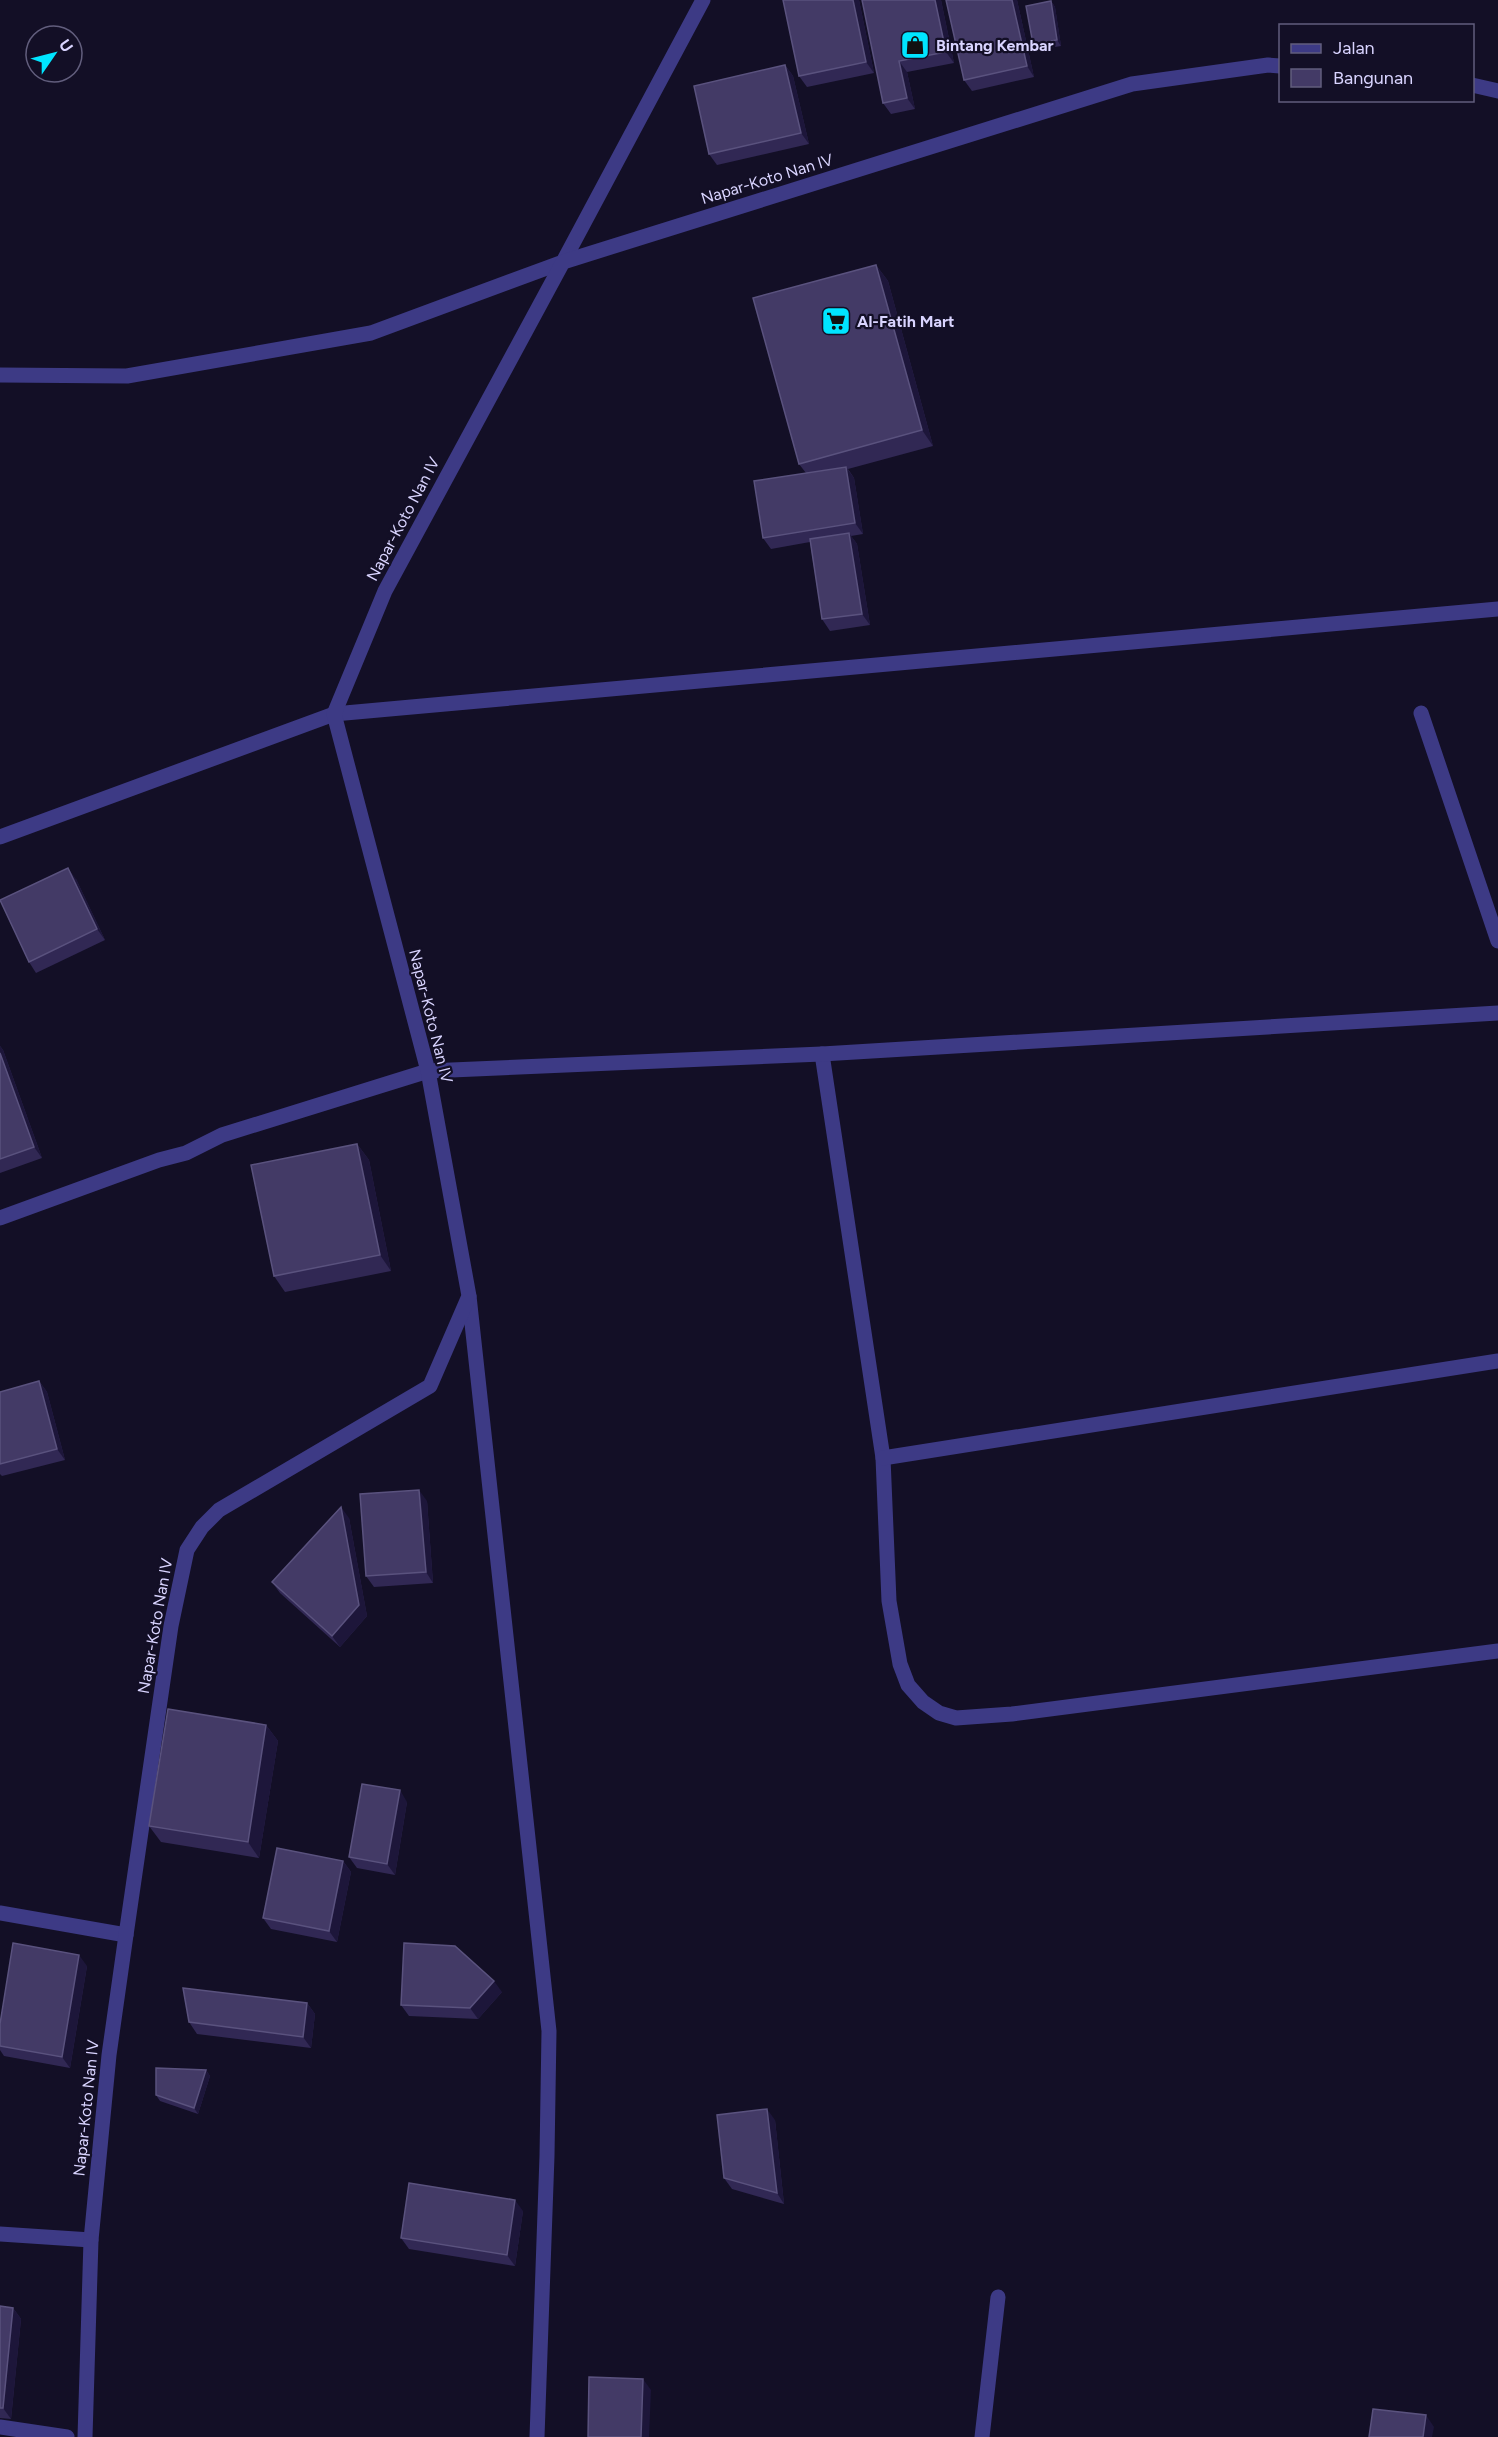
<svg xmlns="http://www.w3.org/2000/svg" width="1498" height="2437" font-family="Figtree,sans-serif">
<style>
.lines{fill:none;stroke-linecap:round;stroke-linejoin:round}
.minor{stroke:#3d3a85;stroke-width:15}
.tertiary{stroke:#3d3a85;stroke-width:15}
.wall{fill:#312854}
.shaded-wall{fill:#1d163a}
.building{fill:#433a66;stroke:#5a527e;stroke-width:1.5}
.labels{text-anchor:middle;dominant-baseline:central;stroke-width:4.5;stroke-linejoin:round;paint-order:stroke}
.poi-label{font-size:16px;font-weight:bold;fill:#d9d4ff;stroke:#130f26;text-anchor:start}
.street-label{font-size:16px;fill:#d9d4ff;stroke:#130f26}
</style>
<rect width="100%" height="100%" fill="#130f26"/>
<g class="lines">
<g class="minor">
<path d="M1421 713 1498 941"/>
<path d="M0 837 334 714 1498 609"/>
<path d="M822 1054 883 1458 889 1601 900 1664 908 1685 923 1702 939 1713 956 1718 1012 1714 1498 1651"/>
<path d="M0 1218 159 1160 186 1153 222 1135 428 1071 822 1054 1498 1013"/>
<path d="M469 1296 549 2031 547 2156 537 2437"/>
<path d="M883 1458 1498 1361"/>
<path d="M0 1913 126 1935"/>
<path d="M0 2234 91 2240"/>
<path d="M0 2427 67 2437"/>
<path d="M982 2437 998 2297"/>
</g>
<g class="tertiary">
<path d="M1472 85 1498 91"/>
<path d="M0 375 127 376 371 333 563 262 703 0"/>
<path d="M85 2437 91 2240 109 2055 126 1935 171 1626 187 1550 202 1527 219 1510 430 1386 469 1296 428 1071 334 714 385 591 563 262 1132 84 1268 65 1280 66"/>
</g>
</g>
<g class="wall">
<path d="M859 0 874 73 807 87 799 76Z"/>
<path d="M862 0H941L954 63 907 72 915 109 891 114 883 103Z"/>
<path d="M946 0H1017L1034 77 972 91 964 80Z"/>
<path d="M1051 1 1055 7 1061 46 1036 50 1033 44Z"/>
<path d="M785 65 793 76 809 144 717 165 709 154Z"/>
<path d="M876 265 888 281 933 446 848 469 854 478 863 534 851 536 857 544 870 625 830 631 822 619 810 542 771 549 763 538 806 473 799 464Z"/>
<path d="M76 879 105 940 36 973 29 962Z"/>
<path d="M0 1046 3 1050 42 1158 0 1173Z"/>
<path d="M357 1144 369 1160 391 1271 285 1292 274 1276Z"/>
<path d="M39 1381 47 1392 65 1460 2 1476 0 1474V1392Z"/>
<path d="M427 1501 433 1583 374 1587 366 1576Z"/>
<path d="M349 1518 367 1616 340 1647 280 1593 272 1582Z"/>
<path d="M266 1725 278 1741 259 1858 161 1842 149 1826Z"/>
<path d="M407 1802 395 1875 357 1868 349 1857Z"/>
<path d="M343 1861 351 1872 337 1942 271 1929 263 1918Z"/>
<path d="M87 1966 70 2068 4 2056 0 2050V2024Z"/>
<path d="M502 1992 478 2019 409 2016 401 2005Z"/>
<path d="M307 2003 315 2014 311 2048 197 2034 189 2022Z"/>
<path d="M206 2070 210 2076 198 2114 160 2101 156 2095Z"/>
<path d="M775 2120 784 2204 732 2189 724 2178Z"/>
<path d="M523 2211 515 2266 409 2249 401 2238Z"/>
<path d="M0 2306 13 2308 21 2319 11 2419 0 2418Z"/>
</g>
<g class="shaded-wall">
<path d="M853 0H859L874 73 866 62Z"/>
<path d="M935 0H941L954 63 946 52Z"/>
<path d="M1012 0H1017L1034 77 1027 66Z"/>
<path d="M1051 1 1055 7 1061 46 1057 40Z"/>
<path d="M899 61 907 72 915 109 907 98Z"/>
<path d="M785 65 793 76 809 144 801 133Z"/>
<path d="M876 265 888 281 933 446 922 430Z"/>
<path d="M846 467 854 478 863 534 855 523Z"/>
<path d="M849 533 857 544 870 625 862 614Z"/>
<path d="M68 868 76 879 105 940 97 929Z"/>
<path d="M0 1046 3 1050 42 1158 34 1147 0 1053Z"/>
<path d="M357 1144 369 1160 391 1271 380 1255Z"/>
<path d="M39 1381 47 1392 65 1460 57 1449Z"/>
<path d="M419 1490 427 1501 433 1583 426 1572Z"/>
<path d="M341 1507 349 1518 367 1616 340 1647 332 1636Z"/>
<path d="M266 1725 278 1741 259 1858 248 1842Z"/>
<path d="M400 1790 407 1802 395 1875 387 1864Z"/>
<path d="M343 1861 351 1872 337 1942 329 1931Z"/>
<path d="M79 1955 87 1966 70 2068 62 2057Z"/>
<path d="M494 1981 502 1992 478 2019 470 2008Z"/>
<path d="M307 2003 315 2014 311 2048 303 2037Z"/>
<path d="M206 2070 210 2076 198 2114 194 2108Z"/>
<path d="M767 2109 775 2120 784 2204 777 2193Z"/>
<path d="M515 2200 523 2211 515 2266 507 2255Z"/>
<path d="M13 2308 21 2319 11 2419 3 2408Z"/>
<path d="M643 2379 651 2390 649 2437H641Z"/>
<path d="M1426 2415 1434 2427 1432 2437H1423Z"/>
</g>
<g class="building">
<path d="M783 0H853L866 62 799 76Z"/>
<path d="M862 0H935L946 52 899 61 907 98 883 103Z"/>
<path d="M946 0H1012L1027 66 964 80Z"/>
<path d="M1051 1 1057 40 1033 44 1026 6Z"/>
<path d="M785 65 801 133 709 154 694 86Z"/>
<path d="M876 265 922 430 799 464 753 298Z"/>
<path d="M846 467 855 523 763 538 754 481Z"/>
<path d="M849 533 862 614 822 619 810 539Z"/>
<path d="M68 868 97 929 29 962 0 900Z"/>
<path d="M0 1053 34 1147 0 1159Z"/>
<path d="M357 1144 380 1255 274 1276 251 1165Z"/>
<path d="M39 1381 57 1449 0 1464V1392Z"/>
<path d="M419 1490 426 1572 366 1576 360 1494Z"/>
<path d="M341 1507 359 1605 332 1636 272 1582Z"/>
<path d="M168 1709 266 1725 248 1842 149 1826Z"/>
<path d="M362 1784 400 1790 387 1864 349 1857Z"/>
<path d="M277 1848 343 1861 329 1931 263 1918Z"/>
<path d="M13 1943 79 1955 62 2057 0 2046V2024Z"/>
<path d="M404 1943 455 1946 494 1981 470 2008 401 2005Z"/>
<path d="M183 1988 307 2003 303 2037 189 2022Z"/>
<path d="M156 2068 206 2070 194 2108 156 2095Z"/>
<path d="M767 2109 777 2193 724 2178 717 2115Z"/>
<path d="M409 2183 515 2200 507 2255 401 2238Z"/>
<path d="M0 2306 13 2308 3 2408H0Z"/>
<path d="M589 2377 643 2379 641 2437H588Z"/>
<path d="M1373 2409 1426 2415 1423 2437H1369Z"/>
</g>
<defs>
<g id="shop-square" transform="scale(1.5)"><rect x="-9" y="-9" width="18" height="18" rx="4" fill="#00e5ff" stroke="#130f26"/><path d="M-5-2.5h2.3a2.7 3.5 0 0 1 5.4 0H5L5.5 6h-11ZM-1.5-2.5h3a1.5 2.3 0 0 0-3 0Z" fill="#111"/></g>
<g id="supermarket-square" transform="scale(1.5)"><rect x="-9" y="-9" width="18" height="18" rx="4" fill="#00e5ff" stroke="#130f26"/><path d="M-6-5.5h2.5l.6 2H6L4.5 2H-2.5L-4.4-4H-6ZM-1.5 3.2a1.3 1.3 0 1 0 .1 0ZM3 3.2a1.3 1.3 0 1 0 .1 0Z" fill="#111"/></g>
</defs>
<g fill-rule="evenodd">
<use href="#shop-square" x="915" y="45"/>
<use href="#supermarket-square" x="836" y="321"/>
</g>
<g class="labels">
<g class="poi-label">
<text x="936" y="45">Bintang Kembar</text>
<text x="857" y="321">Al-Fatih Mart</text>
</g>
<g class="street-label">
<text transform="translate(767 179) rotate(-17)">Napar-Koto Nan IV</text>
<text transform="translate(403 519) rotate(-62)">Napar-Koto Nan IV</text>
<text transform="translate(431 1016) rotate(76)">Napar-Koto Nan IV</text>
<text transform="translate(155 1626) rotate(-80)">Napar-Koto Nan IV</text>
<text transform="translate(86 2108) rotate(-84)">Napar-Koto Nan IV</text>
</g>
</g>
<rect x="1279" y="24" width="195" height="78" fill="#130f26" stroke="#625e7d" stroke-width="1.5"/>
<rect x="1291" y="44" width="30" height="9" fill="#3d3a85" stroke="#625e7d" stroke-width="1.5"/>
<text x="1333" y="54" font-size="18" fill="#d9d4ff">Jalan</text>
<rect x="1291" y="69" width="30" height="18" fill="#433a66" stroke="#625e7d" stroke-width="1.5"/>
<text x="1333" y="84" font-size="18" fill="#d9d4ff">Bangunan</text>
<g transform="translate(54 54) rotate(55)"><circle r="28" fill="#130f26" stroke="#625e7d" stroke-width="1.5"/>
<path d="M0-4.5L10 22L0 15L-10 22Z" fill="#00e5ff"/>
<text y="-9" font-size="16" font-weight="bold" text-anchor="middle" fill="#d9d4ff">U</text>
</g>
</svg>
